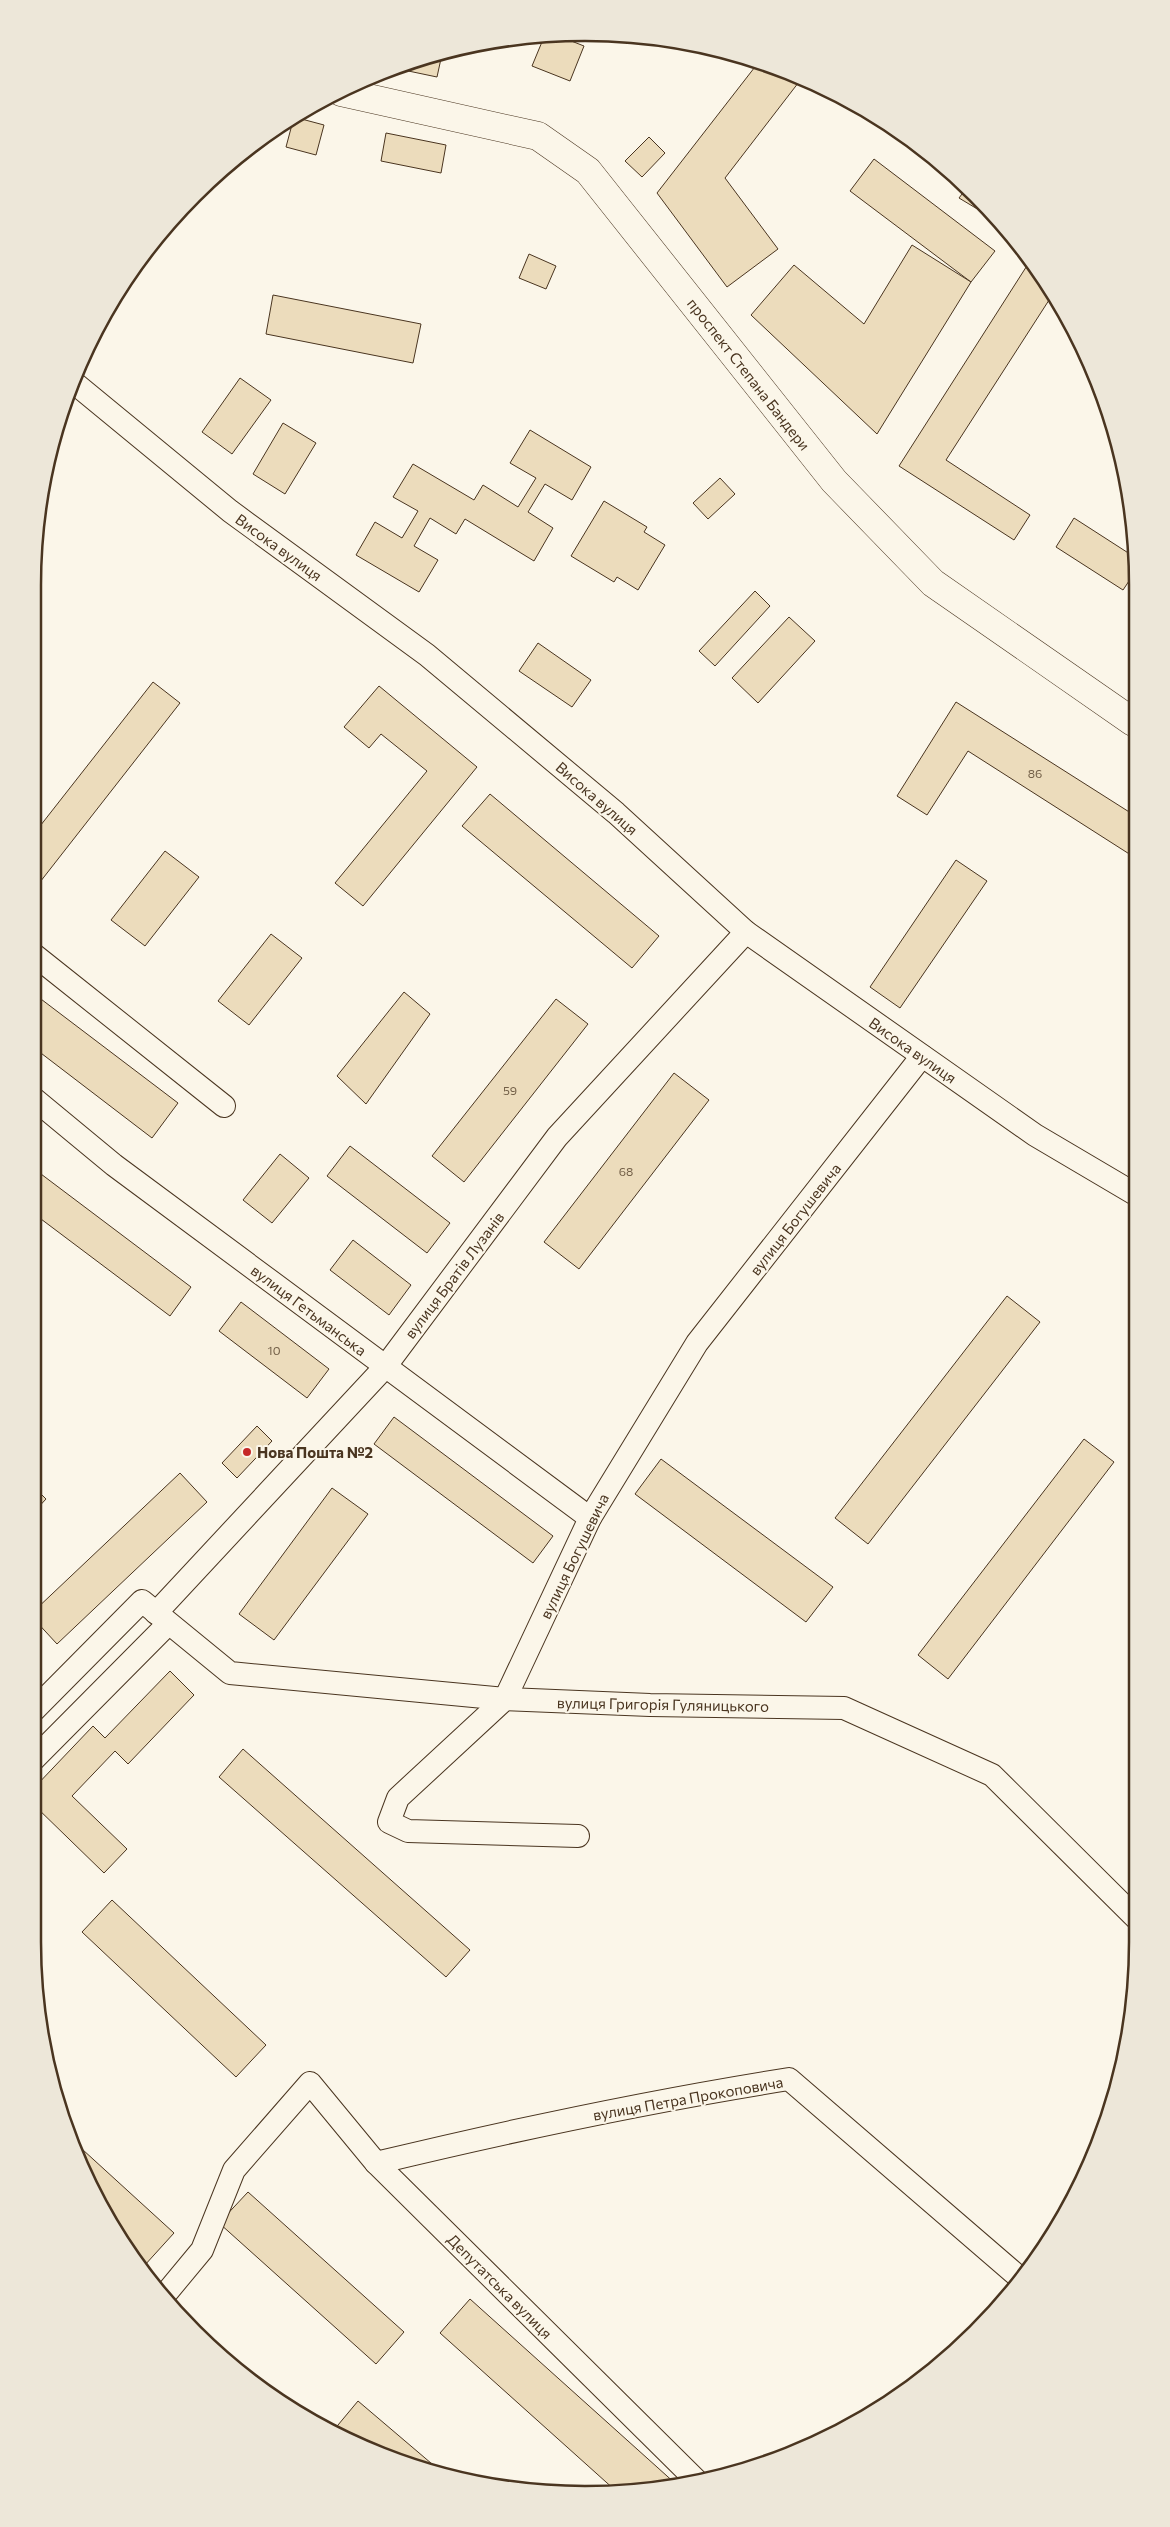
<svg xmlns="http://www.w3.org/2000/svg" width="1170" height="2527" font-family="Commissioner,sans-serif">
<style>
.building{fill:#ecdcbc;stroke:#4a3520}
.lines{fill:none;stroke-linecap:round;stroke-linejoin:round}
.minor-casing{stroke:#4a3520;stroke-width:24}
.major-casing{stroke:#4a3520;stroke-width:29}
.minor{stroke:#fbf6e9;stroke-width:22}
.major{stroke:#fbf6e9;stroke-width:28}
.poi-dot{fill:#c62828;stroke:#fbf6e9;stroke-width:2}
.labels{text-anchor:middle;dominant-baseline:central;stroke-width:4;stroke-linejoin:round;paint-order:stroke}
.number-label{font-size:12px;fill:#725f47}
.street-label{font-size:15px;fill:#4a3520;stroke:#fbf6e9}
.poi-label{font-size:15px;font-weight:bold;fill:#4a3520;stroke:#fbf6e9;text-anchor:start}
.rim{fill:none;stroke:#4a3520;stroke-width:2.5}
</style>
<rect width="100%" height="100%" fill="#fbf6e9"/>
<g class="building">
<path d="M556 35 584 46 570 81 532 66 544 37Z"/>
<path d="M442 54 437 77 394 68Z"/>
<path d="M758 63 802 78 725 178 778 249 727 287 657 193Z"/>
<path d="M294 117 324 125 316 155 286 147Z"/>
<path d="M386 133 446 145 441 173 381 161Z"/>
<path d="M649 137 665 153 642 177 625 161Z"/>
<path d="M874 159 995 251 971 282 850 191Z"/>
<path d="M965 190 994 219 959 198Z"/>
<path d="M912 245 971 282 877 434 751 315 794 265 864 324Z"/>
<path d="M529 254 556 266 546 289 519 278Z"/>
<path d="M1030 261 1051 297 946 460 1030 515 1014 540 899 466Z"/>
<path d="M273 295 421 324 413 363 266 334Z"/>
<path d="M240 378 271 400 232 454 202 432Z"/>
<path d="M283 423 316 443 285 494 253 474Z"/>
<path d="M530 430 591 467 572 500 545 484 528 512 553 528 534 561 465 519 456 534 430 518 414 546 438 560 419 592 356 555 375 522 402 538 418 511 393 497 413 464 474 500 483 485 518 507 536 478 510 463Z"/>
<path d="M720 478 735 494 708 519 693 503Z"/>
<path d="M604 501 647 527 644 532 665 545 638 590 617 577 614 582 571 556Z"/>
<path d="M1074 518 1133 556V580L1131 578 1123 590 1056 547Z"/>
<path d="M755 591 770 606 715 666 699 651Z"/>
<path d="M789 617 815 641 758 703 732 678Z"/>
<path d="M538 643 591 680 572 707 519 671Z"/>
<path d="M153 682 180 703 33 891V835Z"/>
<path d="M379 686 477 767 363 906 335 883 427 771 381 734 369 748 344 727Z"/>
<path d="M956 702 1134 815V857L968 751 927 815 897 796Z"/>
<path d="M490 794 659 936 632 968 462 826Z"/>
<path d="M165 851 199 877 145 946 111 920Z"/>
<path d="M956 860 987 881 900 1008 870 987Z"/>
<path d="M271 934 302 958 249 1025 218 1001Z"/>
<path d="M404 992 430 1014 366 1104 337 1076Z"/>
<path d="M33 993 178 1103 152 1138 33 1047Z"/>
<path d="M556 999 588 1024 464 1182 432 1156Z"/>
<path d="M674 1073 709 1100 579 1269 544 1242Z"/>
<path d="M350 1146 450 1223 427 1253 327 1176Z"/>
<path d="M280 1154 309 1178 272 1223 243 1200Z"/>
<path d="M33 1168 191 1287 170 1316 33 1213Z"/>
<path d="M353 1240 411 1285 389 1315 330 1270Z"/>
<path d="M1007 1296 1040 1322 868 1544 835 1518Z"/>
<path d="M241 1302 329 1369 307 1398 219 1331Z"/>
<path d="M394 1417 553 1536 533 1563 374 1444Z"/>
<path d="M257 1426 272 1441 237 1478 222 1463Z"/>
<path d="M1084 1439 1114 1462 948 1679 918 1655Z"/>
<path d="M661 1459 833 1587 806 1622 635 1494Z"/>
<path d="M180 1473 207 1502 57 1644 33 1618V1612Z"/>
<path d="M33 1486 46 1499 33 1513Z"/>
<path d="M332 1488 368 1514 274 1640 239 1614Z"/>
<path d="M170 1671 194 1695 128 1764 115 1751 72 1796 127 1849 104 1873 33 1804V1789L93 1726 105 1738Z"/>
<path d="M243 1749 470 1950 446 1977 219 1777Z"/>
<path d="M112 1900 266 2045 236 2077 82 1932Z"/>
<path d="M71 2139 174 2233 144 2266 134 2257 106 2218Z"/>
<path d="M248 2192 404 2332 376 2364 219 2223Z"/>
<path d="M470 2299 677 2485 616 2491 440 2333Z"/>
<path d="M358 2401 445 2475 407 2465 333 2431Z"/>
</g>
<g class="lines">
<g class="minor-casing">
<g id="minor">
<path d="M72 381 230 511 427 655 616 813 746 932 1035 1135 1135 1194"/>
<path d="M33 954 224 1106"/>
<path d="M33 1098 114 1165 590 1518"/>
<path d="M156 1613 385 1367 557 1137 746 932"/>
<path d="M33 1711 142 1601 230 1673 505 1699 650 1705 844 1708 992 1775 1137 1919"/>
<path d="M33 1760 168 1624"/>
<path d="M578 1836 408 1831 389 1822 398 1798 505 1699 590 1518 697 1343 922 1056"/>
<path d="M376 2163C513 2130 650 2101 789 2079L1021 2279"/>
<path d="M163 2297 202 2250 234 2170 310 2083 376 2163 698 2482"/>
</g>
</g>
<g class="major-casing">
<path id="major" d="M341 92 538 136 588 171 834 481 933 583 1133 722"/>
</g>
<use href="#minor" class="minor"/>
<use href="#major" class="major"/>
</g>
<circle class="poi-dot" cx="247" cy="1452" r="5"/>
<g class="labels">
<g class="number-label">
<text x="1035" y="773">86</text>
<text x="510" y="1090">59</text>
<text x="626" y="1171">68</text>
<text x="274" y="1350">10</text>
</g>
<g class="street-label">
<text transform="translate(749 374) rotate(52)">проспект Степана Бандери</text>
<text transform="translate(279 547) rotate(36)">Висока вулиця</text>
<text transform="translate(597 798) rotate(41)">Висока вулиця</text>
<text transform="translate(913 1050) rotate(35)">Висока вулиця</text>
<text transform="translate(795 1219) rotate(-52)">вулиця Богушевича</text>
<text transform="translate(454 1275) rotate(-53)">вулиця Братів Лузанів</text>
<text transform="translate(309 1310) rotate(37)">вулиця Гетьманська</text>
<text transform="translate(574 1556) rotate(-64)">вулиця Богушевича</text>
<text transform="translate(663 1704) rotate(1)">вулиця Григорія Гуляницького</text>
<text transform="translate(688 2098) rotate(-10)">вулиця Петра Прокоповича</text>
<text transform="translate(500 2286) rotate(45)">Депутатська вулиця</text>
</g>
<g class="poi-label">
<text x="257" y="1452">Нова Пошта №2</text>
</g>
</g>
<path d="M0 0H1170V2527H0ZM585 41H585A544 544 0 0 1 1129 585V1942A544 544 0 0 1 585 2486H585A544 544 0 0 1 41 1942V585A544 544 0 0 1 585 41Z" fill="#ede7d9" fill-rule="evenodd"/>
<path class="rim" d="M585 41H585A544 544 0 0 1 1129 585V1942A544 544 0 0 1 585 2486H585A544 544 0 0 1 41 1942V585A544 544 0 0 1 585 41Z"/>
</svg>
